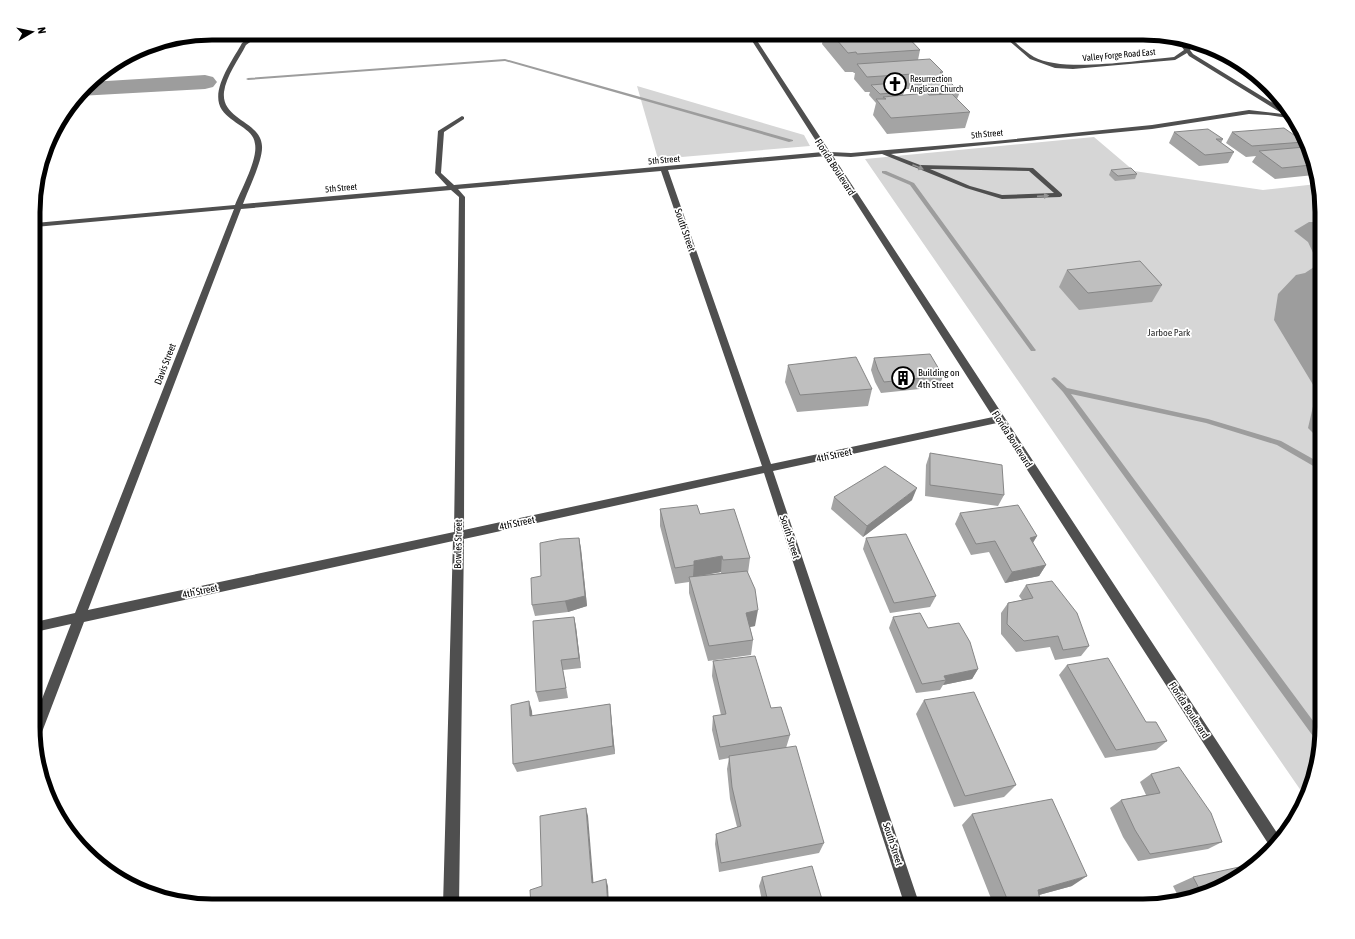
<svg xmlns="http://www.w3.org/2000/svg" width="1355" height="939" font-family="'Asap Condensed',sans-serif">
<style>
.green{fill:#d6d6d6}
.water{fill:#9d9d9d}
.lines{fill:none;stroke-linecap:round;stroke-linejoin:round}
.stream{fill:#9d9d9d;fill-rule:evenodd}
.river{fill:#9d9d9d;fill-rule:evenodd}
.minor{fill:#4f4f4f;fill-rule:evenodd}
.wall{fill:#a4a4a4;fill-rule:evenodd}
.shaded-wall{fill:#868686}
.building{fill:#bfbfbf;stroke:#868686}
.oneway{fill:#959595}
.labels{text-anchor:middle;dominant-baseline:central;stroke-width:3.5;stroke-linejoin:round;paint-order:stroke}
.far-street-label{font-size:9px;fill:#000;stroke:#fff}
.far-poi-label{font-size:9px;fill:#000;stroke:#fff;text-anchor:start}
.street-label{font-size:10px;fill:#000;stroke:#fff}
.park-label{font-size:10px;fill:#2d2d2d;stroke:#fff}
.poi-label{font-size:10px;fill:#000;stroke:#fff;text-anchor:start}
.rim{fill:none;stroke:#000;stroke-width:5}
</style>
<rect width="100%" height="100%" fill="#fff"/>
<g class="green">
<path d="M637 86 804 135 810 146 658 159Z"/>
<path d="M1094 137 1134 171 1263 190 1317 184 1322 200V739L1312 785 1306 798 865 159Z"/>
</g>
<g class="water">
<path d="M1309 222H1318L1322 224V257H1315L1308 242 1294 231Z"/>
<path d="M1314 267 1322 272V439L1316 436 1308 428 1314 402 1315 388 1274 320 1278 294 1296 275 1305 273Z"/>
</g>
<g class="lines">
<g class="stream">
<path d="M505 59 793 140V141L789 142 505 61 248 80 246 79 248 78Z"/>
<path d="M882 171H886L914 183 1035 349 1036 350 1035 351H1031L910 185 882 173Z"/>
<path d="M1054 377 1056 378 1067 388 1208 419 1281 441 1322 464V471L1277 445 1206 423 1071 394 1322 733 1321 744 1318 743 1063 392 1052 380 1051 379Z"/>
</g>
<path class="river" d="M205 75 213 77 217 82 213 87 205 89 79 96 90 82Z"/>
<path class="minor" d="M265 33H272L253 40 246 45C239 59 226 76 224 92 221 120 261 121 262 146 263 160 248 190 243 204L447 186 435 173 438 131 462 116 464 117V119L444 132 441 173 454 185 823 152 747 33H752L830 152 851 153 995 141 1152 125 1249 110 1283 114 1189 56 1187 53 1175 60 1073 69 1055 68 1030 59 1000 33H1005C1014 41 1024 51 1034 57 1063 73 1139 60 1174 57L1184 50 1176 38 1181 39 1187 46C1191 42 1199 41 1204 44L1193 46 1190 50 1193 54 1289 113V115L1292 116 1295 119 1268 115 1249 114 1152 129 891 154 920 165 1033 168 1062 194V196L1060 197 1002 199 966 188 882 154 851 157 833 156 1281 839 1271 848 997 423 773 471 920 906H905L764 473 464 539 459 906H443L453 541 84 622 42 732 40 737 35 738V717L71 624 35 632V622L75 613 234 209 35 227V223L235 205C241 190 258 159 255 144 254 135 248 131 241 126 234 121 227 117 222 110 209 91 233 60 242 43L249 38ZM826 156 993 417 771 464 668 170ZM930 169 1029 171 1054 193 1002 195 970 186ZM661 171 762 466 464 530 465 197 458 189ZM451 190 459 197 454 532 88 610 241 209Z"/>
</g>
<g class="wall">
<path d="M824 33H904L920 50 918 60 943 72 942 74 960 92 957 99 970 112 965 128 887 134 873 115 876 103 869 95 870 92H865L854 79 855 73H854L853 72H845L822 44ZM901 89H909L914 94 903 95 904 92Z"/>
<path d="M1174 132 1223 139 1221 143 1234 152 1228 163 1199 166 1169 143Z"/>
<path d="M1232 132 1304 141V143L1301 147H1305L1314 175 1275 179 1252 162 1256 156 1246 157 1226 143Z"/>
<path d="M1111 170 1137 174 1135 179 1115 181 1109 175Z"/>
<path d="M1067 270 1162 285 1152 302 1079 310 1059 287Z"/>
<path d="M874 358 943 376 939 387 881 393 875 382 871 370Z"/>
<path d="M788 365 872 389 868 406 797 412 785 382Z"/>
<path d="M930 453 1004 495 998 506 925 496 926 465Z"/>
<path d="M834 497 912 500 863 537 831 509Z"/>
<path d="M660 509 700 514 750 558 748 573 755 626 750 627 753 640 751 655 708 661 689 593V582L675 584 660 526ZM721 572V573L705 575Z"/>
<path d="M960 513 1037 536 1033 543 1046 565 1039 576 1005 583 989 552 971 555 955 524Z"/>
<path d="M579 538 581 549 587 606 568 612 535 616 532 605 541 576Z"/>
<path d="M866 538 936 596 930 607 890 613 863 549Z"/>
<path d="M1026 585 1089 646 1081 656 1055 660 1050 647 1016 652 1001 634V613L1008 603 1022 600 1019 596Z"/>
<path d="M574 617 576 627 581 668 563 670 568 698 539 702 536 692Z"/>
<path d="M893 617 928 628 978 669 972 679 943 685 940 690 916 693 889 628Z"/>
<path d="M713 661 771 708 790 735 786 748 824 843 819 853 719 872 715 844 716 834 737 827 730 799 727 769 729 758 719 760 712 730 713 716 721 715 712 676Z"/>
<path d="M1067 665 1146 722 1167 741 1156 750 1105 758 1059 675Z"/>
<path d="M924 700 1016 785 1004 797 954 807 916 714Z"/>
<path d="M610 704 615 754 517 772 513 764 532 711V716Z"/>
<path d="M1151 774 1222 842 1208 849 1138 861 1123 837 1110 808 1121 800 1146 795 1140 782Z"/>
<path d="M972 814 1072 886 1039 895 1041 905 1040 906H994L962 825Z"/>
<path d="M762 877 824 906H763L759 886Z"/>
<path d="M1193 877 1222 887 1179 898 1173 886Z"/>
</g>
<g class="shaded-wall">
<path d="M917 488 912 500 863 537 867 526Z"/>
<path d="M1037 536 1030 547V538Z"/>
<path d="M579 538 581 549 587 606 568 612 565 601Z"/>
<path d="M722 556 721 572 693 577 694 561Z"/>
<path d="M1046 565 1039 576 1005 583 1012 572Z"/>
<path d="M758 610 755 626 744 628 746 613Z"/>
<path d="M574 617 576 627 581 668 579 658Z"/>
<path d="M978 669 972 679 943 685 946 680 944 676Z"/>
<path d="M529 701 532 711 533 725 530 716Z"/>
<path d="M610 704 615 754 613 746Z"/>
<path d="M586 808 588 816 594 889 592 883Z"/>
<path d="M1087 876 1072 886 1024 899 1038 890Z"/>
<path d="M606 879 608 886 609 906H608Z"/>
</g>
<g class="building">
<path d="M831 33H904L920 50 857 54 856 52 848 53Z"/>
<path d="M930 59 943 72H940L960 92 931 94 913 74 867 77 857 64Z"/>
<path d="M894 83 904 92 880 94 871 85Z"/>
<path d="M927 93 929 95 952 94 970 112 891 118 876 99H886L883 97Z"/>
<path d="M1284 128 1304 142 1252 146 1232 132Z"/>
<path d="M1208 129 1223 139H1216L1234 152 1205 155 1174 132Z"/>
<path d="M1305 147 1311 165 1282 168 1259 151Z"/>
<path d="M1131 168 1137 174 1118 176 1111 170Z"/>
<path d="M1140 261 1162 285 1088 293 1067 270Z"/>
<path d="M930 354 943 376 884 382 878 370 874 358Z"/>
<path d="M856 357 872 389 800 395 788 365Z"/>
<path d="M930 453 1002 465 1004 495 930 485Z"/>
<path d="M885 466 917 488 867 526 834 497Z"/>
<path d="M697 505 700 514 734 509 750 558 723 560 722 556 694 561V565L675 568 660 509Z"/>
<path d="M1018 505 1037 536 1030 538 1046 565 1012 572 995 541 976 544 960 513Z"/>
<path d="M906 534 936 596 894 603 866 538Z"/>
<path d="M579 538 585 596 565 601 532 605 531 578 541 576 540 543 560 539Z"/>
<path d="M747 571 755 589 758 610 746 613 753 640 709 646 689 577Z"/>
<path d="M1052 581 1077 613 1089 646 1063 650 1058 636 1024 641 1007 624 1008 603 1033 598 1026 585Z"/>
<path d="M920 613 928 628 959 623 970 642 978 669 944 676 946 680 922 684 893 617Z"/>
<path d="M574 617 579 658 561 660 566 688 536 692 533 621Z"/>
<path d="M755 656 771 708 781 707 790 735 720 747 713 716 726 714 713 661Z"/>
<path d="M1108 658 1146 722H1156L1167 741 1116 750 1067 665Z"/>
<path d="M974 692 1016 785 965 796 924 700Z"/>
<path d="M529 701 530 716 610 704 613 746 513 764 511 705Z"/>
<path d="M796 746 824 843 721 863 716 834 741 826 732 787 729 756Z"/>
<path d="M1179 767 1211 813 1222 842 1150 854 1135 830 1121 800 1160 793 1151 774Z"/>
<path d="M1052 799 1087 876 1038 890 1041 905 1038 906H1010L972 814Z"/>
<path d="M586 808 592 883 606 879 608 905 605 906H531L530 890 542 886 540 816Z"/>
<path d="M812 866 824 906H769L762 877Z"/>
<path d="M1244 866 1245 869 1222 887 1201 892 1193 877Z"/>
</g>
<defs><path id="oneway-solid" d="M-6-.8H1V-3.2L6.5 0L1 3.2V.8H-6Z"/></defs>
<g class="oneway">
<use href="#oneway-solid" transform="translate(918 167) rotate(22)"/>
<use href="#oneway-solid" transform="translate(1043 196) rotate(-4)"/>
</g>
<defs>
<g id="church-ring" transform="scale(1.15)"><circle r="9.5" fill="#fff" stroke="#000" stroke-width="1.5"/><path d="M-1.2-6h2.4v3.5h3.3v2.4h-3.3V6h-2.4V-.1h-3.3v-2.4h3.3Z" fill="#000"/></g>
<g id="building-ring" transform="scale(1.15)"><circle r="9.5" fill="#fff" stroke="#000" stroke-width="1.5"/><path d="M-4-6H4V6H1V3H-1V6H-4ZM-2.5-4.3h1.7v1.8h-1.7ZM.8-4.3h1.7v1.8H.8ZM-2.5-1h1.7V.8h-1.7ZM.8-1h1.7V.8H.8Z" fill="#000"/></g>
</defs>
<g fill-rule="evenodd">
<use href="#church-ring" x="895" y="84"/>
<use href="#building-ring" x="903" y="378"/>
</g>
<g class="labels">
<g class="far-street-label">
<text transform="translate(1119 55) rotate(-5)">Valley Forge Road East</text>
<text transform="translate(987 134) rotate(-5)">5th Street</text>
<text transform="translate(664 160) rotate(-5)">5th Street</text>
<text transform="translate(341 188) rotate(-5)">5th Street</text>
</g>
<g class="far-poi-label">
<text x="910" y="79">Resurrection<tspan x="910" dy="10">Anglican Church</tspan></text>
</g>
<g class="street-label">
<text transform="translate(835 167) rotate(57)">Florida Boulevard</text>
<text transform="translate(685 230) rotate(71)">South Street</text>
<text transform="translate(165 364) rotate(-69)">Davis Street</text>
<text transform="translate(1012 439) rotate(57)">Florida Boulevard</text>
<text transform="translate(834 455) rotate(-12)">4th Street</text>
<text transform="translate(517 523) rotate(-12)">4th Street</text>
<text transform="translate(790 537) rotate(72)">South Street</text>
<text transform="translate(458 544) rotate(-89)">Bowles Street</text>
<text transform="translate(200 591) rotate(-12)">4th Street</text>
<text transform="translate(1189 710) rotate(57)">Florida Boulevard</text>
<text transform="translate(893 844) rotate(72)">South Street</text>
</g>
<g class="park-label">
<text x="1169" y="332">Jarboe Park</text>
</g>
<g class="poi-label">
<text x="918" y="372">Building on<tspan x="918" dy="12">4th Street</tspan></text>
</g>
</g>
<path d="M0 0H1355V939H0ZM212 40H1143A172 172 0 0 1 1315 212V727A172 172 0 0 1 1143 899H212A172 172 0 0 1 40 727V212A172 172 0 0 1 212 40Z" fill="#fff" fill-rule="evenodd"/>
<path class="rim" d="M212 40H1143A172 172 0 0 1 1315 212V727A172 172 0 0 1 1143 899H212A172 172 0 0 1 40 727V212A172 172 0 0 1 212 40Z"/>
<g transform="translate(32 32) rotate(81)" stroke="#ffffff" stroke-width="3" paint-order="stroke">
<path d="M0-3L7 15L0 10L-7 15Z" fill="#000000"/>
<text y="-6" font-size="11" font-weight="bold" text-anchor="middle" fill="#000000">N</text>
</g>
</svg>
